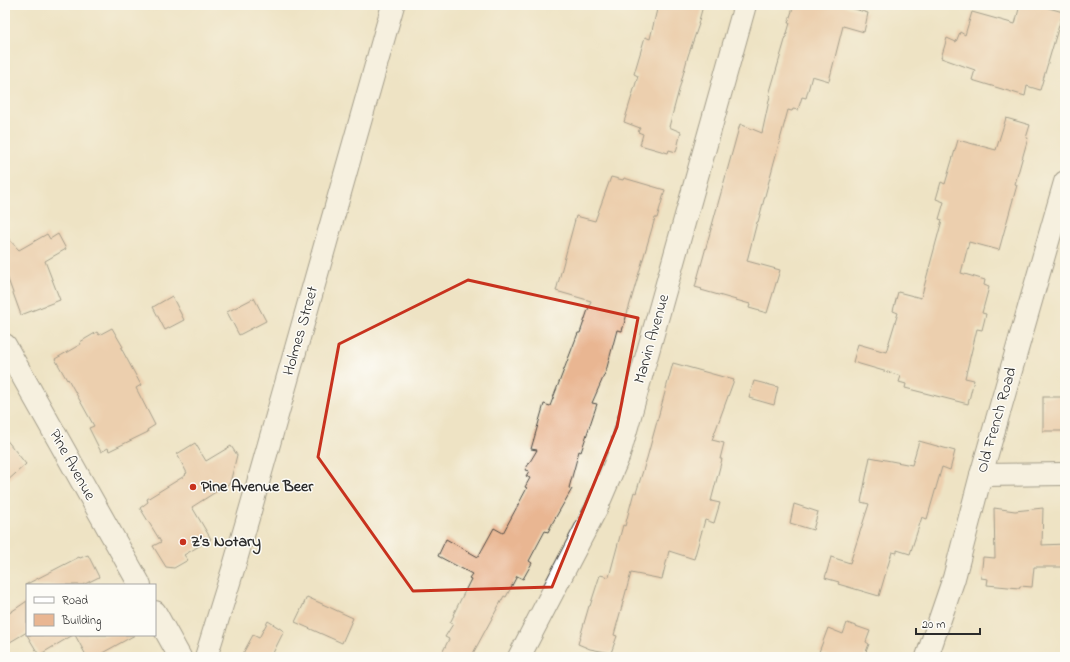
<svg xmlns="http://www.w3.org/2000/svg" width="1070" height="662" font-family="'Indie Flower',sans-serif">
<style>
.building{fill:#e9b692}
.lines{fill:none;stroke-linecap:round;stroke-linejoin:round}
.minor-casing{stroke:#484742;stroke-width:24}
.primary-casing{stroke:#484742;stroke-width:24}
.minor{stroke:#fff;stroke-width:22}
.primary{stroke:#fff;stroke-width:22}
.marked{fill:none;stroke:#c8321e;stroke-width:3;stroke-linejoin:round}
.poi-dot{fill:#c8321e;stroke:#fdfcf7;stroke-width:1.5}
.labels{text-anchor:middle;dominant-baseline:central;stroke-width:3;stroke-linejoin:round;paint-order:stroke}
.street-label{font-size:16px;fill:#2b2b2b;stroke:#fdfcf7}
.poi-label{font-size:16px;font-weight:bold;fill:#2b2b2b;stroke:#fdfcf7;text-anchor:start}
</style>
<rect width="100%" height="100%" fill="#fdfcf7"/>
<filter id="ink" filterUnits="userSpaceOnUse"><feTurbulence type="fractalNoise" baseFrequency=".025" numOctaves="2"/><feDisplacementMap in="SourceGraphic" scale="8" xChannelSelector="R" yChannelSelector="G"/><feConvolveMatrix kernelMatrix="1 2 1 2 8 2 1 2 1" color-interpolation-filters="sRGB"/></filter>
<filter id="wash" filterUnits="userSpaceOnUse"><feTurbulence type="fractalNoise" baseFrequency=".012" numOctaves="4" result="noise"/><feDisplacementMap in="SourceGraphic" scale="16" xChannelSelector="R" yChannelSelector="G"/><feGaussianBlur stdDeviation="0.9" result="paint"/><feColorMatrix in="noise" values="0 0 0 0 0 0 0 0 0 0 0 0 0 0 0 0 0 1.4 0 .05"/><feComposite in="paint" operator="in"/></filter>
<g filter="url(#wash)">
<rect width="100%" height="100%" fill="#eee3c4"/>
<g id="blocks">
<g class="building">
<path d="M658 5H676L689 8 703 6 698 24H699L688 56 669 127 681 132 676 152 669 150 668 153 640 145 643 134 638 132 640 128 624 122 638 76 634 74 645 37 650 39Z"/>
<path d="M794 5H841L868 13 864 32 843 26 829 81 812 76 806 98 802 97 798 110 793 109 792 111 788 110 758 222H757L747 261 780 270 767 313 749 308 750 304 701 290 702 289 695 287 740 124 762 133 770 96 769 95 790 23H788Z"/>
<path d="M1020 5H1038L1063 12 1040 90 1027 86 1025 96 972 80 975 70 941 58 947 38 956 42 960 32 965 35 972 12 1015 24Z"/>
<path d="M1006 118 1030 125 1026 138H1028L1015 184 1017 185 999 250 969 242 961 273 985 280 984 285 989 287 982 313 986 314 982 330 977 329 965 378 974 380 968 404 905 388 906 384 899 382 901 376 853 362 858 344 886 352 898 313 893 311 898 292 921 298 942 220 939 219 944 202 936 199 941 182 945 184 958 140 996 150Z"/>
<path d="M611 177 623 180 624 178 665 190 657 218H655L622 331 617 330 606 371 592 403 597 404 581 452 579 451 569 488 572 489 553 522 548 532 545 531 529 561 532 563 523 579 517 576 506 597 504 596 471 657H440L449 639 445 637 453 624 450 623 454 615H453L471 579 469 578 472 574 438 556 446 539 478 557 494 528 503 533 527 488 525 487 530 478 526 476 529 471 525 470 537 450 531 449 544 404 550 406 578 333H580L591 301 556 291 576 216 595 221Z"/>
<path d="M47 234 50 239 58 234 66 249 45 261 60 300 21 315 5 271V235L19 250Z"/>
<path d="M172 296 184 320 165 330 153 307Z"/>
<path d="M254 298 266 321 239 335 227 312Z"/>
<path d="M112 328 123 347 121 348 141 385 136 388 155 425 147 430 148 432 109 451 108 448 101 452 89 428 94 426 68 379 67 380 55 359 81 344 80 342 97 332 99 335Z"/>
<path d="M673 363 734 380 712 440 724 443 720 459H722L711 501 720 503 714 523 705 520 694 559 669 551 662 579 631 573 614 635 617 636 611 653 590 649 578 644 589 606H590L600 575 609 577 623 525 625 526 634 492 636 493 647 458Z"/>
<path d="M754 381 778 387 774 405 749 398Z"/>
<rect x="1043" y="397" width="22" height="34"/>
<path d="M5 438 26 464 5 483Z"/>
<path d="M919 441 955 451 950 470 942 467 927 519 922 517 910 554 897 550V553L892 552 879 596 838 584 839 582 825 578 831 557 850 563 869 504 861 502 870 457 912 465Z"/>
<path d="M195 443 206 461 231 446 237 455 230 483 192 507 211 539 184 555 188 560 174 568 166 567 153 546 161 542 140 508 148 502 147 499 186 475 185 474 187 473 177 454Z"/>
<path d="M794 504 818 512 813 530 790 523Z"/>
<path d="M994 508 1015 511 1043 508 1042 545 1065 544V567H1034L1032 587 1020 586 1019 588 987 585 988 579 981 578 983 557 995 558Z"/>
<path d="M88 555 99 577 83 585H25L79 557 80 558Z"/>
<path d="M307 597 353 618 342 643 295 622Z"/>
<path d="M27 601V632L5 645V616Z"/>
<path d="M268 621 284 631 271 657H241L253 635 259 638Z"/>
<path d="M847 623 870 631 866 642 869 644 864 657H832L819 652 828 628 843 634Z"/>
<path d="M27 635H73L39 655Z"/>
<path d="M75 635H135L95 657H87Z"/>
</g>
</g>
</g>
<g filter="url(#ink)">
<use href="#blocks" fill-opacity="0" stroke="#484742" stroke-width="1"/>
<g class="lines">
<g class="minor-casing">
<g id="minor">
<path d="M981 475 1065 474"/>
<path d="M206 657 235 563 250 511 393 5"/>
<path d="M519 657 596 509 619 455 745 5"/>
</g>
</g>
<g class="primary-casing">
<g id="primary">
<path d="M5 345 140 585"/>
<path d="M155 612 180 657"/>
<path d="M927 657 954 578 981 475 1065 182"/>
</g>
</g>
<use href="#minor" class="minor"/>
<use href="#primary" class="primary"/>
</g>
</g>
<path d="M0 0H1070V662H0ZM468 280 638 318 617 427 552 587 413 591 318 457 339 344Z" fill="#eee3c4" fill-opacity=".55" fill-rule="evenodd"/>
<path class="marked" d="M468 280 638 318 617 427 552 587 413 591 318 457 339 344Z"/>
<g class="poi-dot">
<circle cx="193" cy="487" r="4"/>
<circle cx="183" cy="542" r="4"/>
</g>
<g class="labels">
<g class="street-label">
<text transform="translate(301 331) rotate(-74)">Holmes Street</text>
<text transform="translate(652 339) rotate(-74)">Marvin Avenue</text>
<text transform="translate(997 420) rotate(-74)">Old French Road</text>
<text transform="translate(72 465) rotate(61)">Pine Avenue</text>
</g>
<g class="poi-label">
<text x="201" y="487">Pine Avenue Beer</text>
<text x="191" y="542">Z’s Notary</text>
</g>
</g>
<rect width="1070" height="662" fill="none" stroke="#fdfcf7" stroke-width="20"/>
<rect x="26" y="584" width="130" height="52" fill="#fdfcf7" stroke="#a9a8a5"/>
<rect x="34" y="597" width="20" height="6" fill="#ffffff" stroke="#a9a8a5"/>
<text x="62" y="604" font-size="12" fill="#2b2b2b">Road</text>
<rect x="34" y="614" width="20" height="12" fill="#e9b692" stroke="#a9a8a5"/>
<text x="62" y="624" font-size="12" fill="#2b2b2b">Building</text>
<path d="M916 628v6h64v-6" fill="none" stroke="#2b2b2b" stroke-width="2"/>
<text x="922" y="628" font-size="12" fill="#2b2b2b" stroke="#fdfcf7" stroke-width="3" paint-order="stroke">20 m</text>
</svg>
